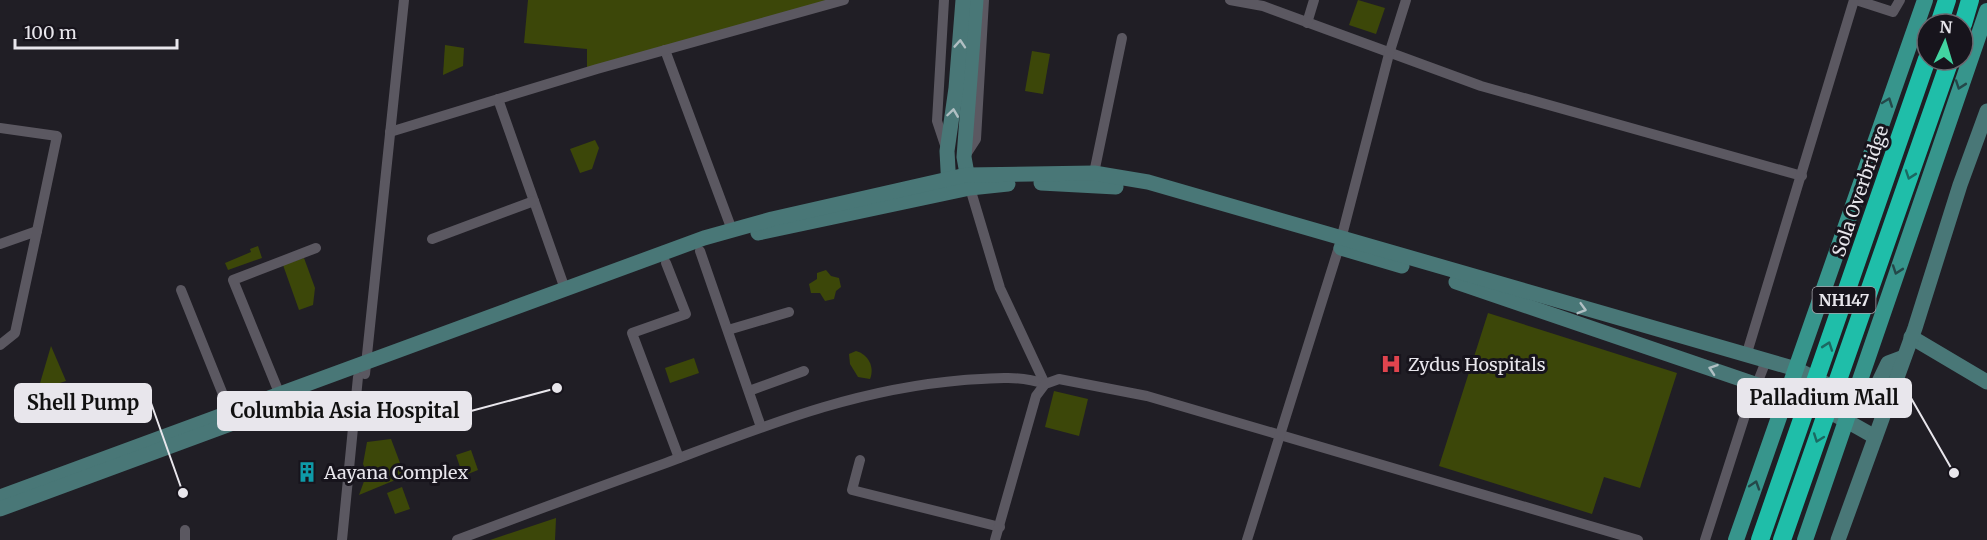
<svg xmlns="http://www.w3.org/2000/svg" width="1987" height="540" font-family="Merriweather,serif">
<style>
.green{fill:#3c4709}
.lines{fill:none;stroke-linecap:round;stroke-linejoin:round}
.street{stroke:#5b5861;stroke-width:10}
.secondary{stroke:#497777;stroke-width:15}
.primary{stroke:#37958c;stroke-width:16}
.highway{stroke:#1fbea9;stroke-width:18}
.oneway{stroke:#b0bfc3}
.oneway2{stroke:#244849}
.oneway3{stroke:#1b6962}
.labels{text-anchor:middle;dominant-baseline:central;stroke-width:6;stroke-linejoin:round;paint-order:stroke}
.shield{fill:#17141c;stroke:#a9a7ae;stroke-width:1.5}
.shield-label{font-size:16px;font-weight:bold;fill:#e8e6ec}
.street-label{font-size:18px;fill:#e8e6ec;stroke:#17141c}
.poi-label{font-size:18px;fill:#e8e6ec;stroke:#17141c;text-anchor:start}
.leader{fill:none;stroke:#e8e6ec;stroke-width:2}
.callout-dot{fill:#e8e6ec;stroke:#17141c;stroke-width:2}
.callout{fill:#e8e6ec;stroke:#e8e6ec;stroke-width:2}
.callout-label{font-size:20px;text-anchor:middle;font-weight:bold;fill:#111}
</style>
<rect width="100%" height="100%" fill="#201e25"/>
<g class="green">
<path d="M528 0H835L587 69V49L524 43Z"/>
<path d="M1358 0 1385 8 1376 34 1349 25Z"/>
<path d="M445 45 464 48 463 66 443 75Z"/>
<path d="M1032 51 1050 54 1043 94 1025 91Z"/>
<path d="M595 140 599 148 592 169 580 173 570 149Z"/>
<path d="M258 246 262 258 228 270 225 263 251 252 250 249Z"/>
<path d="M304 258 315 288 313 305 299 310 283 265Z"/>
<path d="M826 270 831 276 839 278 841 287 836 291 834 299 825 301 820 293H811L809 284 817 279V273Z"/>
<path d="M1488 313 1677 373 1640 488 1604 477 1592 514 1439 466Z"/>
<path d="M51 346 66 381 38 390Z"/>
<path d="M856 351C868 354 875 367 870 379L858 377 850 364 849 354Z"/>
<path d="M694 358 699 373 670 383 665 368Z"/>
<path d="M1054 391 1088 399 1079 436 1045 427Z"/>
<path d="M391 439 405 476 359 495 367 473 363 464 367 442Z"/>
<path d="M471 450 478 470 463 476 456 455Z"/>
<path d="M402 487 410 509 395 514 387 493Z"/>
<path d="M556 518 555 540H490Z"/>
</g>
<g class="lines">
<g class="street">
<path d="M944 0 937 121 946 148"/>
<path d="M1230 0 1263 6 1481 86 1802 176"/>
<path d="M1856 0 1893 12 1900 0"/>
<path d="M1307 23 1314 0"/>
<path d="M665 50 732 230"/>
<path d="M498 99 565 289"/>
<path d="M0 128 57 136 37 231"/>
<path d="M390 132 597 69 844 0"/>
<path d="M965 156 976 139 984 0"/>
<path d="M1094 173 1122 38"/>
<path d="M970 188 1000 288 1045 384"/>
<path d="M432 239 534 201"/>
<path d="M0 244 37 231 15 333 0 345"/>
<path d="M700 251 761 427"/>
<path d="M666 263 686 314 632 333 679 458"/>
<path d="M181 290 230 412"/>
<path d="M728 330 789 312"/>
<path d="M1746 356 1854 0"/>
<path d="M365 374 404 0"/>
<path d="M749 391 804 371"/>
<path d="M280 395 233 280 316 248"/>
<path d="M860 460 852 490 1000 527"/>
<path d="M185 540V530"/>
<path d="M342 540 358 377"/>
<path d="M457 540C526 514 596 488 666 463 767 425 855 389 964 380 992 378 1018 375 1045 384"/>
<path d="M995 540 1036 396 1045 384 1059 379 1147 396 1638 540"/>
<path d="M1247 540 1339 247 1389 54 1406 0"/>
<path d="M1705 540 1747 409 1766 361"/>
</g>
<g class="secondary">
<path d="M1041 183 1116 187"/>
<path d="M969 185 964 157 976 0"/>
<path d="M949 188 947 151 956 88 963 0"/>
<path d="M758 233 970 188 1008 184"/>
<path d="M1341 248 1402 266"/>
<path d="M1456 282 1758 385C1801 395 1837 415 1875 437"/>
<path d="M1911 337 1987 382"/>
<path d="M0 497 704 238 772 219 966 175 1094 173 1148 182 1796 369 1836 389 1865 398 1876 388 1888 363 1904 357"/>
<path d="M0 509 301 398"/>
<path d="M1838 540 1915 328 1960 185 1987 111"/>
</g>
<g class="primary">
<path d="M1736 540 1925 0"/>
<path d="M1805 540 1987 11"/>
</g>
<g class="highway">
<path d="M1939 24 1947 0"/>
<path d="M1963 24 1970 0"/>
<path d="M1760 540 1927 59"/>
<path d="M1782 540 1950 60"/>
</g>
</g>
<defs><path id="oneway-chevron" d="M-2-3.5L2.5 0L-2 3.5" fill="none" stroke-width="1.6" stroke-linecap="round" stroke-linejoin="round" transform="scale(1.5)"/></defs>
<g class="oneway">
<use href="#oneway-chevron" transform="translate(960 44) rotate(-86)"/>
<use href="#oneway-chevron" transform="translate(953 113) rotate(-82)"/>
<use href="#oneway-chevron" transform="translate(1582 309) rotate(16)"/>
<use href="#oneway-chevron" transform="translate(1713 369) rotate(-161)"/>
</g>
<g class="oneway2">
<use href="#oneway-chevron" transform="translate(1960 85) rotate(109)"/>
<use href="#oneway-chevron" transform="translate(1888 102) rotate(-70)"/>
<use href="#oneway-chevron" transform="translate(1897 270) rotate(109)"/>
<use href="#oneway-chevron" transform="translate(1755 485) rotate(-72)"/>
</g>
<g class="oneway3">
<use href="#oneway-chevron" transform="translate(1910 175) rotate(109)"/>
<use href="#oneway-chevron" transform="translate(1828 346) rotate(-71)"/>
<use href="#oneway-chevron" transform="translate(1818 438) rotate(110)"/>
</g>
<defs>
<g id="hospital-bare" transform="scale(1.62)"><path d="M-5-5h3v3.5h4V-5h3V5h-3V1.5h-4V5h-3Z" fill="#e0444e" stroke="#17141c" stroke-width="2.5" paint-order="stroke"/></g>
<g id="building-bare" transform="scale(1.62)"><path d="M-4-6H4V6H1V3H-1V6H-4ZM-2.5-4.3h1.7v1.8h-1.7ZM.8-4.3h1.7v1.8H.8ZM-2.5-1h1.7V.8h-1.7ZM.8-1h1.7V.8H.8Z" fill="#0f9aa8" stroke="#17141c" stroke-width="2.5" paint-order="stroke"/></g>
</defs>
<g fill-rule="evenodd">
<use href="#hospital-bare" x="1391" y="364"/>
<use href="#building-bare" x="307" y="472"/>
</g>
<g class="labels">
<rect class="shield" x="1812.5" y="287" width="63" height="26" rx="4.5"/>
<g class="shield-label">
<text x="1844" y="300">NH147</text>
</g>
<g class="street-label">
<text transform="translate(1860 191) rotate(-71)">Sola Overbridge</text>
</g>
<g class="poi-label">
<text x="1408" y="364">Zydus Hospitals</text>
<text x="324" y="472">Aayana Complex</text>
</g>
</g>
<path class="leader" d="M1954 473L1911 398M183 493L151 403M557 388L471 411"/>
<g class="callout-dot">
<circle cx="1954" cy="473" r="6"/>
<circle cx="183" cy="493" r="6"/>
<circle cx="557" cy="388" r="6"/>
</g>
<g class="callout">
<rect x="1738" y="379" width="173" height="38" rx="6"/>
<rect x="15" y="384" width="136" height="38" rx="6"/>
<rect x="218" y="392" width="253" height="38" rx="6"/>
</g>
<g class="callout-label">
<text x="1824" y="405">Palladium Mall</text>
<text x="83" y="410">Shell Pump</text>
<text x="345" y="418">Columbia Asia Hospital</text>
</g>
<g transform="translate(1945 42) rotate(4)"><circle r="28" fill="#17141c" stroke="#6b686f" stroke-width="1.5"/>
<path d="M0-4.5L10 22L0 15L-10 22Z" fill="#42d4a1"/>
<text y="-9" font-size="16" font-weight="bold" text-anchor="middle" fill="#e8e6ec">N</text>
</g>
<path d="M15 39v9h162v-9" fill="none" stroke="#e8e6ec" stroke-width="3"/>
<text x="24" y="39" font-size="18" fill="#e8e6ec" stroke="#17141c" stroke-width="4.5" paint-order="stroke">100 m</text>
</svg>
